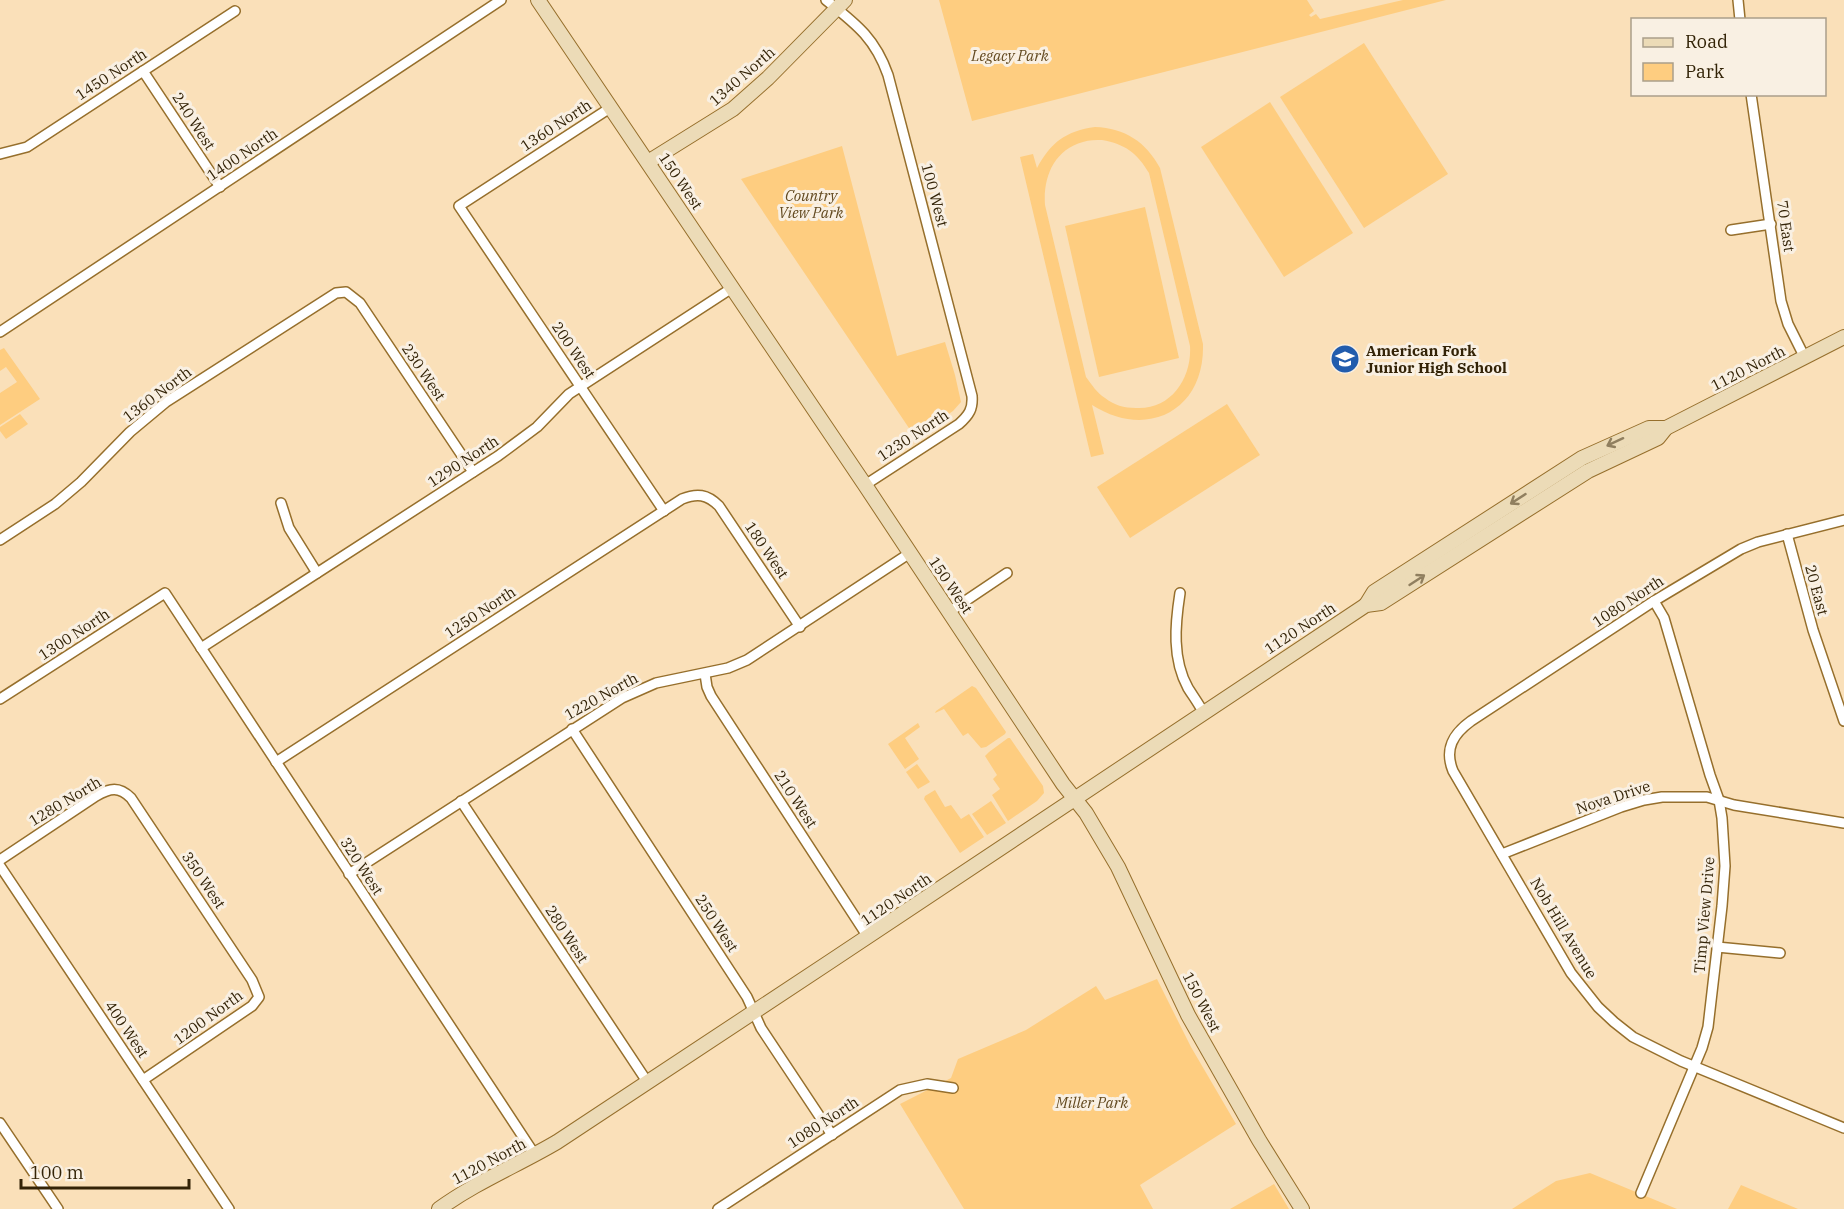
<svg xmlns="http://www.w3.org/2000/svg" width="1844" height="1209" font-family="'IBM Plex Serif',serif">
<style>
.green{fill:#fecd80;fill-rule:evenodd}
.lines{fill:none;stroke-linecap:round;stroke-linejoin:round}
.street-casing{stroke:#966f2c;stroke-width:12}
.secondary-casing{stroke:#966f2c;stroke-width:16}
.street{stroke:#fff;stroke-width:9}
.secondary{stroke:#ecdbb7;stroke-width:14}
.oneway{stroke:#907f5f}
.labels{text-anchor:middle;dominant-baseline:central;stroke-width:6;stroke-linejoin:round;paint-order:stroke}
.park-label{font-size:15px;font-style:italic;fill:#634a20;stroke:#f9f0e3}
.street-label{font-size:15px;fill:#332307;stroke:#f9f0e3}
.poi-label{font-size:15px;font-weight:bold;fill:#332307;stroke:#f9f0e3;text-anchor:start}
</style>
<rect width="100%" height="100%" fill="#fae0b9"/>
<g class="green">
<path d="M939 0H1307L1314 11 1309 15 1311 17 1316 14 1320 19 1403 0H1446L972 121Z"/>
<path d="M1364 43 1448 174 1364 228 1280 97Z"/>
<path d="M1270 102 1353 233 1284 277 1201 147Z"/>
<path d="M1095 127C1125 128 1146 142 1160 168L1203 344C1205 411 1147 440 1092 405L1104 454 1091 457 1020 157 1033 154 1037 168C1051 142 1066 131 1095 127ZM1102 140C1125 144 1137 153 1149 173L1190 346C1192 378 1171 410 1136 408 1124 408 1114 405 1105 398 1097 393 1092 385 1086 377L1045 205C1043 177 1054 150 1083 142 1089 140 1096 140 1102 140Z"/>
<path d="M842 146 897 356 945 342 955 375 961 402 953 411 915 437 741 179Z"/>
<path d="M1145 207 1179 358 1099 377 1065 226Z"/>
<path d="M4 348 40 399 0 425V393L17 382 6 367 0 371V350Z"/>
<path d="M1227 404 1260 455 1130 538 1097 487Z"/>
<path d="M20 414 28 424 6 439 0 431V427Z"/>
<path d="M972 686 976 688 1006 732 1005 734 986 747 981 748 968 733 963 736 944 709 935 713 936 711Z"/>
<path d="M918 723 920 727 905 738 919 759 905 769 888 744Z"/>
<path d="M1008 738H1010L1043 786 1044 793 1037 801 1008 821 992 795 1000 789 993 779 997 775 985 756 989 752Z"/>
<path d="M917 764 930 782 918 789 906 772Z"/>
<path d="M935 790 945 807 951 805 961 819 969 814 984 837 960 853 924 799 925 796Z"/>
<path d="M991 801 1006 823 987 835 972 814Z"/>
<path d="M1157 979 1191 1047 1236 1124 1140 1185 1153 1209H964L900 1104 951 1078 958 1059 1026 1030 1096 986 1105 1000Z"/>
<path d="M1590 1173 1677 1209H1512L1556 1181Z"/>
<path d="M1274 1184 1289 1209H1230Z"/>
<path d="M1741 1185 1798 1209H1728Z"/>
</g>
<g class="lines">
<g class="street-casing">
<g id="street">
<path d="M826 0C856 24 875 38 888 75L972 396C973 409 969 415 959 424L865 485"/>
<path d="M1738 0 1740 20"/>
<path d="M143 71 220 187"/>
<path d="M1751 94 1781 301 1788 324 1805 358"/>
<path d="M610 108 459 206 664 511"/>
<path d="M0 154 27 147 235 11"/>
<path d="M1731 230 1771 224"/>
<path d="M0 332 501 0"/>
<path d="M281 503 289 528 317 573"/>
<path d="M1844 520 1758 542 1741 549 1654 601 1471 721C1453 734 1444 749 1453 771L1571 973 1598 1007 1614 1022 1633 1037 1681 1061 1844 1128"/>
<path d="M1787 534 1813 630 1844 721"/>
<path d="M0 540 55 504 81 482 130 432 166 402 336 293 346 292 360 303 473 472"/>
<path d="M1180 593C1175 625 1172 659 1188 688 1193 696 1199 704 1203 712"/>
<path d="M949 612 1007 573"/>
<path d="M201 648 498 456 537 427 569 394 732 288"/>
<path d="M705 674 707 687 711 696 868 937"/>
<path d="M0 699 165 593 535 1155"/>
<path d="M572 729 747 997 761 1028 832 1135"/>
<path d="M276 762 682 499C697 493 707 494 719 506L800 627"/>
<path d="M461 801 648 1083"/>
<path d="M1502 854 1621 807 1644 800 1662 797H1707L1734 805 1844 823"/>
<path d="M0 860 96 796C110 788 119 786 131 798L252 980 259 997 252 1006 143 1080"/>
<path d="M0 866 229 1209"/>
<path d="M349 874 622 698 656 683 728 668 747 660 910 553"/>
<path d="M1717 947 1780 953"/>
<path d="M0 1123 58 1209"/>
<path d="M1641 1193 1702 1048 1708 1027 1722 906 1725 866 1722 818 1719 800 1710 775 1664 618 1654 601"/>
<path d="M718 1209 900 1090 927 1084 953 1088"/>
</g>
</g>
<g class="secondary-casing">
<g id="secondary">
<path d="M538 0 865 485 1063 784 1086 813 1118 867 1188 1015 1259 1140 1302 1209"/>
<path d="M648 162 733 109 768 78 845 0"/>
<path d="M1366 605 1374 592 1582 458 1649 428H1666"/>
<path d="M439 1209C476 1182 518 1165 557 1142 828 965 1095 783 1366 605L1381 603 1588 471 1658 438 1666 428 1844 337"/>
</g>
</g>
<use href="#street" class="street"/>
<use href="#secondary" class="secondary"/>
</g>
<defs><path id="oneway-shaft" d="M-6 0H5M1.5-3L5.5 0L1.5 3" fill="none" stroke-width="1.6" stroke-linecap="round" stroke-linejoin="round" transform="scale(1.5)"/></defs>
<g class="oneway">
<use href="#oneway-shaft" transform="translate(1615 442) rotate(155)"/>
<use href="#oneway-shaft" transform="translate(1518 499) rotate(147)"/>
<use href="#oneway-shaft" transform="translate(1417 580) rotate(-33)"/>
</g>
<defs>
<g id="school-disc" transform="scale(1.5)"><circle r="9.5" fill="#215cad" stroke="#f9f0e3"/><path d="M0-5L7-2L0 1L-7-2ZM-4 1L0 2.5L4 1V4Q0 6-4 4Z" fill="#fff"/></g>
</defs>
<g fill-rule="evenodd">
<use href="#school-disc" x="1345" y="359"/>
</g>
<g class="labels">
<g class="park-label">
<text x="1010" y="55">Legacy Park</text>
<text x="811" y="195">Country<tspan x="811" dy="17">View Park</tspan></text>
<text x="1092" y="1102">Miller Park</text>
</g>
<g class="street-label">
<text transform="translate(111 74) rotate(-33)">1450 North</text>
<text transform="translate(742 76) rotate(-41)">1340 North</text>
<text transform="translate(194 121) rotate(57)">240 West</text>
<text transform="translate(556 125) rotate(-33)">1360 North</text>
<text transform="translate(242 154) rotate(-34)">1400 North</text>
<text transform="translate(681 181) rotate(56)">150 West</text>
<text transform="translate(935 195) rotate(75)">100 West</text>
<text transform="translate(1786 226) rotate(82)">70 East</text>
<text transform="translate(574 350) rotate(56)">200 West</text>
<text transform="translate(1748 368) rotate(-27)">1120 North</text>
<text transform="translate(424 372) rotate(56)">230 West</text>
<text transform="translate(157 394) rotate(-37)">1360 North</text>
<text transform="translate(913 435) rotate(-33)">1230 North</text>
<text transform="translate(463 461) rotate(-33)">1290 North</text>
<text transform="translate(767 550) rotate(56)">180 West</text>
<text transform="translate(951 585) rotate(56)">150 West</text>
<text transform="translate(1817 590) rotate(75)">20 East</text>
<text transform="translate(1628 601) rotate(-33)">1080 North</text>
<text transform="translate(480 612) rotate(-33)">1250 North</text>
<text transform="translate(1300 628) rotate(-33)">1120 North</text>
<text transform="translate(74 634) rotate(-33)">1300 North</text>
<text transform="translate(601 696) rotate(-29)">1220 North</text>
<text transform="translate(1613 797) rotate(-18)">Nova Drive</text>
<text transform="translate(796 799) rotate(57)">210 West</text>
<text transform="translate(65 801) rotate(-31)">1280 North</text>
<text transform="translate(362 866) rotate(57)">320 West</text>
<text transform="translate(204 880) rotate(56)">350 West</text>
<text transform="translate(896 899) rotate(-34)">1120 North</text>
<text transform="translate(1704 915) rotate(-85)">Timp View Drive</text>
<text transform="translate(717 923) rotate(57)">250 West</text>
<text transform="translate(1564 928) rotate(59)">Nob Hill Avenue</text>
<text transform="translate(567 934) rotate(57)">280 West</text>
<text transform="translate(1202 1002) rotate(63)">150 West</text>
<text transform="translate(208 1017) rotate(-36)">1200 North</text>
<text transform="translate(127 1029) rotate(56)">400 West</text>
<text transform="translate(823 1122) rotate(-33)">1080 North</text>
<text transform="translate(489 1161) rotate(-28)">1120 North</text>
</g>
<g class="poi-label">
<text x="1366" y="350">American Fork<tspan x="1366" dy="17">Junior High School</tspan></text>
</g>
</g>
<rect x="1631" y="18" width="195" height="78" fill="#f9f0e3" stroke="#aa9e8b" stroke-width="1.5"/>
<rect x="1643" y="38" width="30" height="9" fill="#ecdbb7" stroke="#aa9e8b" stroke-width="1.5"/>
<text x="1685" y="48" font-size="18" fill="#332307">Road</text>
<rect x="1643" y="63" width="30" height="18" fill="#fecd80" stroke="#aa9e8b" stroke-width="1.5"/>
<text x="1685" y="78" font-size="18" fill="#332307">Park</text>
<path d="M21 1179v9h168v-9" fill="none" stroke="#332307" stroke-width="3"/>
<text x="30" y="1179" font-size="18" fill="#332307" stroke="#f9f0e3" stroke-width="4.5" paint-order="stroke">100 m</text>
</svg>
